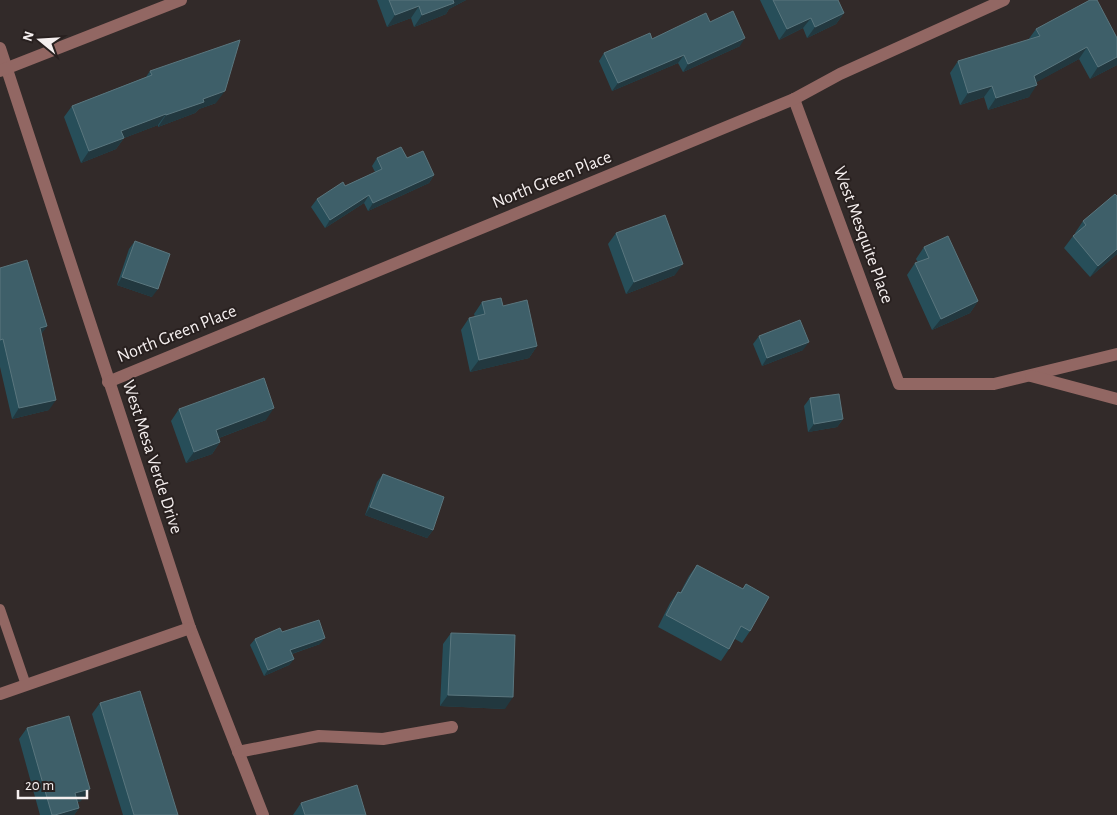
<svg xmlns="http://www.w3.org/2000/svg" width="1117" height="815" font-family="'Alegreya Sans',sans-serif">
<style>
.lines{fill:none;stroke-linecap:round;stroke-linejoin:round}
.service{stroke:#926763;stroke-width:10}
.minor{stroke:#926763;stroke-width:12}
.wall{fill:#274e59}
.shaded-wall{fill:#22383f}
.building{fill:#3e5f69;stroke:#5a767e}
.labels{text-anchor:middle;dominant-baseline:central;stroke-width:4;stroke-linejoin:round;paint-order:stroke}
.street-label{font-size:18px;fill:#f5efef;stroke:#28201f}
</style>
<rect width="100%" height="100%" fill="#322a29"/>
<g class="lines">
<path class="service" d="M0 609 26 685"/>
<g class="minor">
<path d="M0 48 190 628 263 815"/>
<path d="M0 71 181 0"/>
<path d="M794 99 899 384H994L1117 354"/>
<path d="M1031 376 1117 399"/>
<path d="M108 382 794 99 840 74 1004 0"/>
<path d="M0 694 190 628"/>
<path d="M238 752 319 736 383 739 452 727"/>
</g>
</g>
<g class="wall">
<path d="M377 0H466L449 9 446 14 414 27 411 18 387 27Z"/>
<path d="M760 0H838L844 13 836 24 807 38 803 28 779 40Z"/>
<path d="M1090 0 1117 65 1090 79 1079 59 1036 82 1029 97 988 110 984 97 960 105 950 73 958 61 1028 40 1036 29Z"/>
<path d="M710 22 740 46 683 72 678 63 612 91 599 61 604 53Z"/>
<path d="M150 71 216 103 199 109 195 113 158 127V125L124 138 116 149 81 163 64 117 72 106 146 77Z"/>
<path d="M377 158H407L434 175 429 183 368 211 364 203 325 228 311 207 317 199 375 172 372 166Z"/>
<path d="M1117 196V254L1090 277 1064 248 1073 236 1076 234 1075 233 1083 221Z"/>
<path d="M616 233 675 275 626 294 608 244Z"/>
<path d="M135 241 152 297 117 285 129 249Z"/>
<path d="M924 247 978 301 970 313 932 330 907 275 915 263H918L916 259Z"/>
<path d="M0 268 47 326 41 334 49 410 12 419 0 367Z"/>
<path d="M482 302 503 306 537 346 529 358 470 372 461 330 469 318 475 317 474 314Z"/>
<path d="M759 336 803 350 762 366 753 344Z"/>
<path d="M810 398 843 419 837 427 808 432 804 406Z"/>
<path d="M179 409 266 420 219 438 220 442 212 454 186 463 171 421Z"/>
<path d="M383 474 433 530 427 538 365 515 377 482Z"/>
<path d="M697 565 742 589 746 584 750 631 742 643 735 639 729 649 721 661 658 627 670 603 678 592 680 593 689 576Z"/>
<path d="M282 632 320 644 292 654 294 659 289 665 264 676 250 645 255 639Z"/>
<path d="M451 633 505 709 440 706 443 644Z"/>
<path d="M100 703 178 815H123L92 714Z"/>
<path d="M27 728 81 801 77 802 79 808 74 815H40L19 739Z"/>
<path d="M301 803 366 815H293Z"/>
</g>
<g class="shaded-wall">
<path d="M453 0H466L449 9 446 14 414 27 422 15Z"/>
<path d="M419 6 411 18 387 27 395 15Z"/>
<path d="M844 13 836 24 807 38 815 27Z"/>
<path d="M811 18 803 28 779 40 787 29Z"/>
<path d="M745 38 740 46 683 72 688 64Z"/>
<path d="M1087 47 1079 59 1026 88 1034 76Z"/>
<path d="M684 55 678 63 612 91 618 83Z"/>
<path d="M1117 57V65L1090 79 1098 67Z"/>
<path d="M1037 85 1029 97 988 110 996 98Z"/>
<path d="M992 86 984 97 960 105 968 93Z"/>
<path d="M225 91 216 103 199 109 195 113 158 127 166 115 203 99Z"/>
<path d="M166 114 158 125 124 138 116 149 81 163 89 151 121 131Z"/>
<path d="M434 175 429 183 368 211 373 203Z"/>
<path d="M369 195 364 203 325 228 330 220Z"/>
<path d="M1117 249V254L1090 277 1098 266Z"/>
<path d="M683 264 675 275 626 294 634 282Z"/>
<path d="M122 277 158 289 152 297 117 285Z"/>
<path d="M978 301 970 313 932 330 941 319Z"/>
<path d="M47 326 40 336V328Z"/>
<path d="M809 342 803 350 762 366 767 358Z"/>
<path d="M537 346 529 358 470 372 479 360Z"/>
<path d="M56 400 49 410 12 419 19 408Z"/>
<path d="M274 408 266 420 208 442 216 430Z"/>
<path d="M843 419 837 427 808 432 814 424Z"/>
<path d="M220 442 212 454 186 463 194 452Z"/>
<path d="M370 507 433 530 427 538 365 515Z"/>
<path d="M325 638 320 644 285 656 290 650Z"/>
<path d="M294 659 289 665 264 676 268 670Z"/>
<path d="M448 695 513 697 505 709 440 706Z"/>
<path d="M90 789 81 801 67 805 75 793Z"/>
<path d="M79 808 74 815H55Z"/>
</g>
<g class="building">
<path d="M389 0H453L454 3 422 15 419 6 395 15Z"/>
<path d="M773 0H838L844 13 815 27 811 18 787 29Z"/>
<path d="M1090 0H1097L1117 38V57L1098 67 1087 47 1034 76 1037 85 996 98 992 86 968 93 958 61 1040 36 1036 29Z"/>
<path d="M733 11 745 38 688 64 684 55 618 83 604 53 650 33 652 39 706 13 710 22Z"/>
<path d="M240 40 225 91 203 99 204 102 166 115V114L121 131 124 138 89 151 72 106 152 75 150 71Z"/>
<path d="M401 147 407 158 423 151 434 175 373 203 369 195 330 220 317 199 343 182 345 186 382 169 377 158Z"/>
<path d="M1115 194 1117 196V249L1098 266 1073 236 1086 225 1083 221Z"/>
<path d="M665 215 683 264 634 282 616 233Z"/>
<path d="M948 236 978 301 941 319 915 263 929 258 924 247Z"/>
<path d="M135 241 170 254 158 289 122 277Z"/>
<path d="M27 260 47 326 40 328 56 400 19 408 3 339 0 340V268Z"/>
<path d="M501 298 503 306 527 300 537 346 479 360 469 318 485 314 482 302Z"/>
<path d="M800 320 809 342 767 358 759 336Z"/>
<path d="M264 378 274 408 216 430 220 442 194 452 179 409Z"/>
<path d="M839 394 843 419 814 424 810 398Z"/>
<path d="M383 474 444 497 433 530 370 507Z"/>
<path d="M697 565 743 589 746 584 769 597 750 631 741 626 729 649 666 615 678 592 681 593Z"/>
<path d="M319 620 325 638 290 650 294 659 268 670 255 639 280 628 282 632Z"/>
<path d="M451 633 515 635 513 697 448 695Z"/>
<path d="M140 691 178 815H134L100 703Z"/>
<path d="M69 716 90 789 75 793 79 808 55 815H52L27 728Z"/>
<path d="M357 785 366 815H305L301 803Z"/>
</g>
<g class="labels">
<g class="street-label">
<text transform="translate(552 180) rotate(-22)">North Green Place</text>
<text transform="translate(863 235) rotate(70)">West Mesquite Place</text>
<text transform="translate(177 334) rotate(-22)">North Green Place</text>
<text transform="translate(152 457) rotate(72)">West Mesa Verde Drive</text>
</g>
</g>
<g transform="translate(40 40) rotate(288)" stroke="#28201f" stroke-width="4" paint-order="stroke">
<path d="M0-4L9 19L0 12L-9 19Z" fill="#f5efef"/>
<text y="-8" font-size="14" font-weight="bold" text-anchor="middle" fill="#f5efef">N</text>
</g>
<path d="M18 790v8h69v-8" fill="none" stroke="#f5efef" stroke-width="2.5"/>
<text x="25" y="790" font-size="15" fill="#f5efef" stroke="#28201f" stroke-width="4" paint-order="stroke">20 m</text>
</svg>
